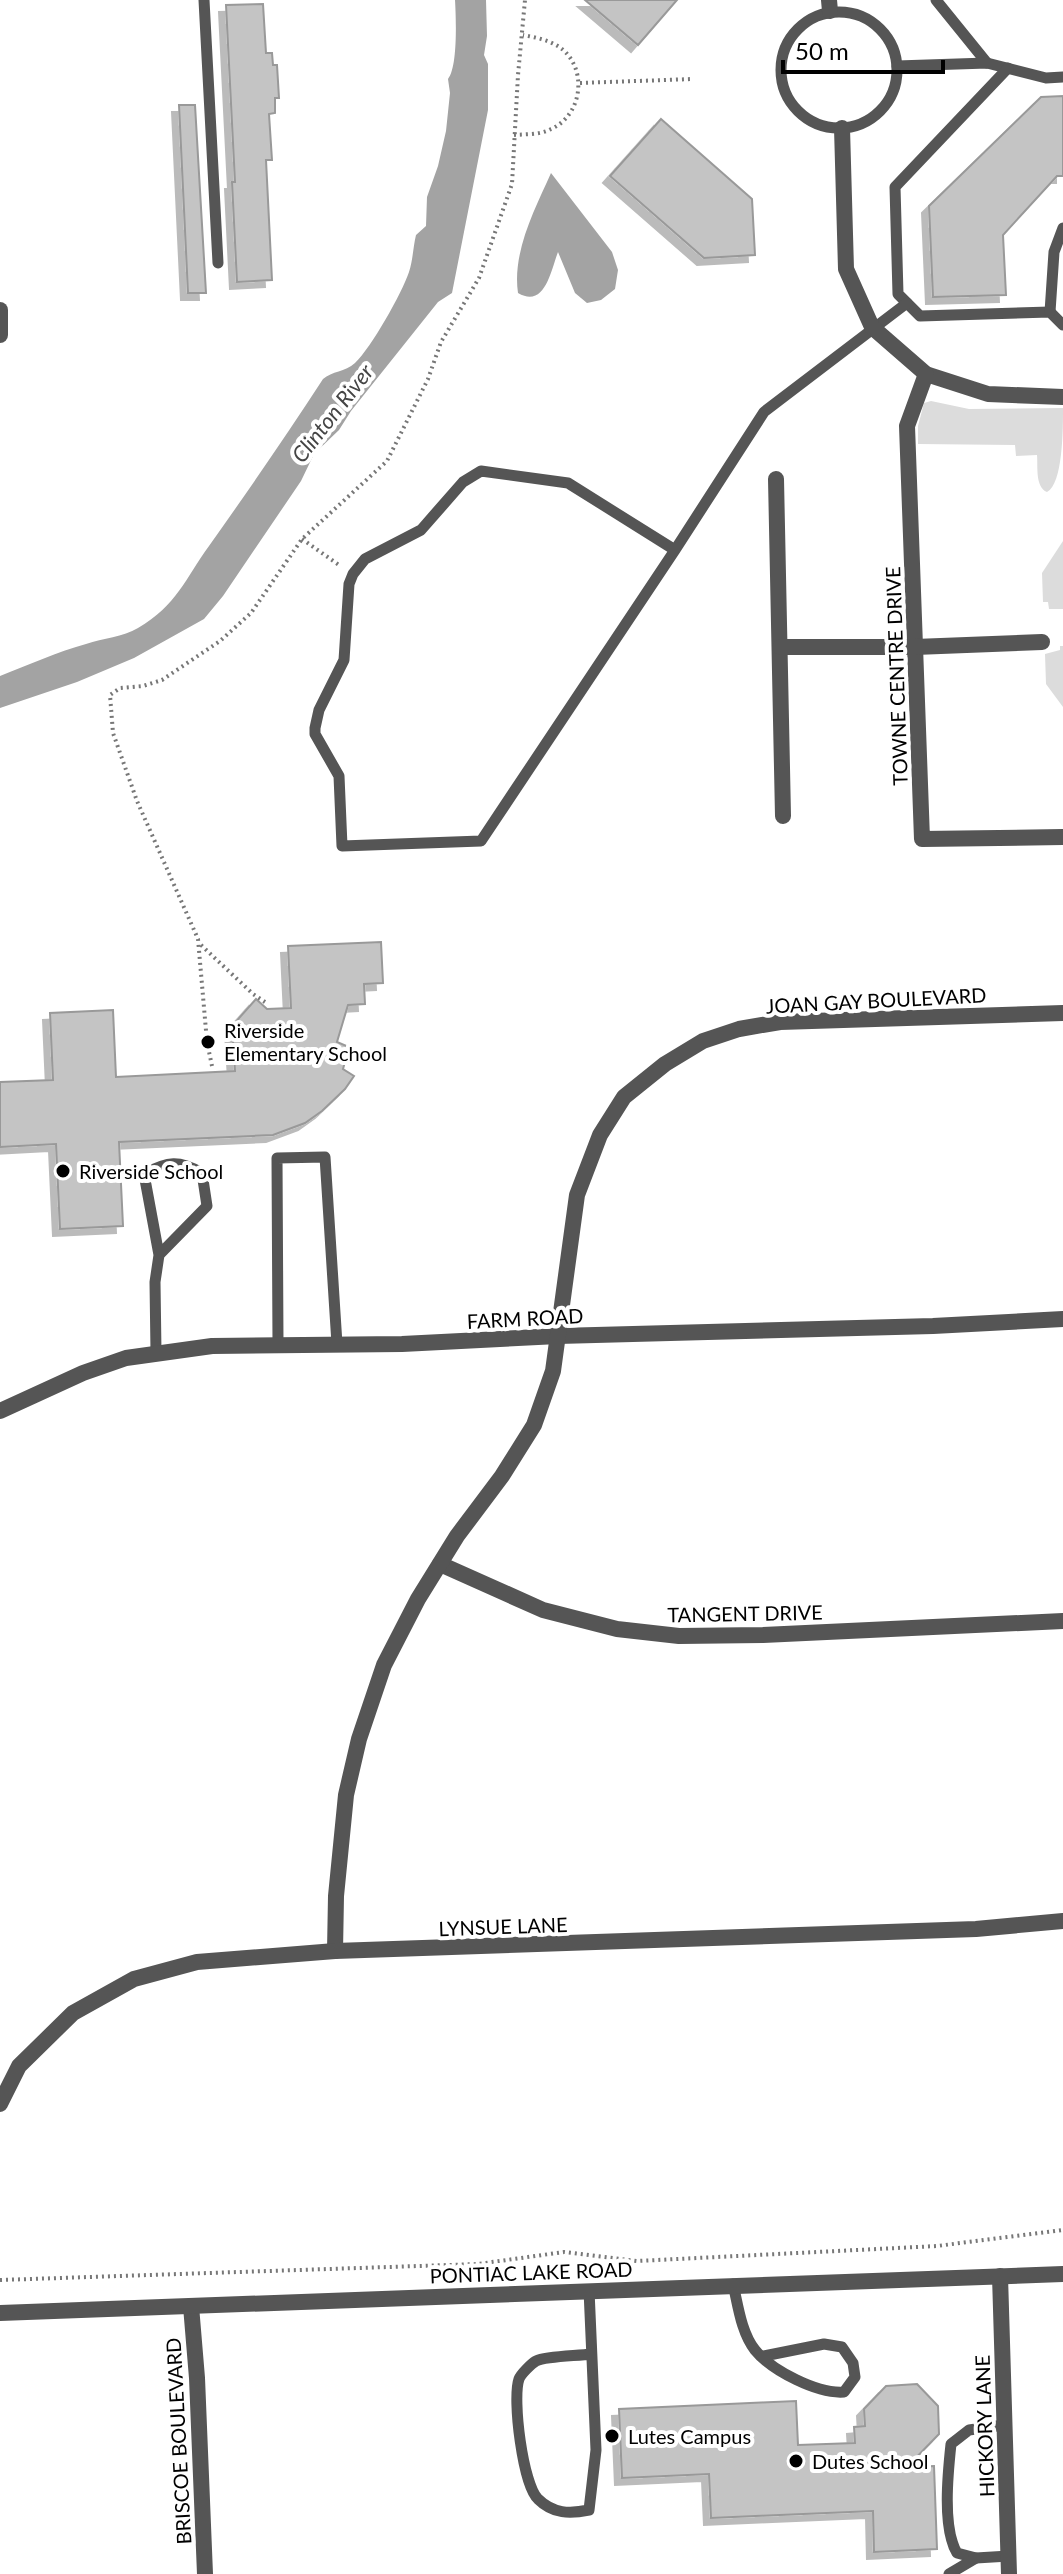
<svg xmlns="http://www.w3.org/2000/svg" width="1063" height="2574" font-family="Lato,sans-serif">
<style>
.green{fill:#dcdcdc}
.water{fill:#a3a3a3}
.building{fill:#c4c4c4;stroke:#999;stroke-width:2;filter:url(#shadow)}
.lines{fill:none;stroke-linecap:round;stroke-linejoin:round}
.path{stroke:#777;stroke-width:4;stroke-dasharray:2 4;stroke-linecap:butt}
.service{stroke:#555;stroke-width:11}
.minor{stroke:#555;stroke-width:16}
.tertiary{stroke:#555;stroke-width:16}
.poi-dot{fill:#000;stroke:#fff;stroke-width:3}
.labels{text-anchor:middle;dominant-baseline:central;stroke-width:8;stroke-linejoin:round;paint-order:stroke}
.street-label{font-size:20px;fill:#000;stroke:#fff}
.poi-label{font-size:20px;fill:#000;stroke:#fff;text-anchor:start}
.water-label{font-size:22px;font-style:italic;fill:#444;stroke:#fff}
</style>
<defs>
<filter id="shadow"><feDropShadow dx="-7" dy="7" stdDeviation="0" flood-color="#0004"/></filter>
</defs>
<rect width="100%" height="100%" fill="#fff"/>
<g class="green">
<path d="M931 401 969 409 1063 408C1063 429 1063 484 1047 492 1035 487 1038 467 1037 455L1016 456 1015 445 918 444V426L924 403Z"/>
<path d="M1063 541V609H1049L1048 602H1043L1042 573Z"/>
<path d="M1060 646H1063V707L1046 684 1045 654 1060 650Z"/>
</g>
<g class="water">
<path d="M455 0H486L487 36 484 55 488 64V110L452 293 438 302 351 411 339 430 314 454 301 481 223 596 204 619 134 658 77 682 0 708V676C28 665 57 652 86 644 103 638 123 637 138 628 177 605 185 579 209 546 248 491 286 436 323 379 332 371 345 372 355 363 371 348 402 293 409 272 413 260 413 247 416 235L426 226 427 197 438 166 446 131 450 93 448 79C458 67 456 17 455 0Z"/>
<path d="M551 173 612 252 618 270 615 289 601 300 587 303 575 293 558 252C551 270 545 309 518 293 512 252 535 209 551 173Z"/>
</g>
<g class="building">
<path d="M585 0H677L638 45Z"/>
<path d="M263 4 266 53H272L273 65H277L279 98H275V113L269 114 272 160H266L272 280 237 282 232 182H235L226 5Z"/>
<path d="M1063 96V176H1057L1003 235 1006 295 933 297 929 206 1041 97Z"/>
<path d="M179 105H195L206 293H188Z"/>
<path d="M661 119 752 199 755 255 704 258 610 176Z"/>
<path d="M381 942 383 983 364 984 365 1004 348 1005 337 1042 349 1047 343 1069 354 1076 345 1089 322 1111 305 1123 273 1135 119 1142 123 1226 60 1229 56 1144 0 1147V1082L53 1080 50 1013 113 1010 116 1077 235 1071 232 1026 256 999 267 1009 291 1008 288 946Z"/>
<path d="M917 2384 938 2406 939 2434 907 2467 934 2466 937 2549 874 2552 873 2511 711 2518 709 2474 622 2478 619 2409 796 2401 798 2445 855 2443 854 2427 865 2426 864 2409 886 2386Z"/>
</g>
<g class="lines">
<g class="path">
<path d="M580 83 693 79"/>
<path d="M514 135C526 134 540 135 551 129 579 117 587 78 568 55 558 42 539 38 523 35"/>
<path d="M302 539 339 565"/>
<path d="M201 945 253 994 265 1002"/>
<path d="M212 1066 207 1042 198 939 137 801 113 733 110 695 120 688 143 686 162 680 220 641 251 613 302 539 387 461 428 379 441 342 479 278 512 184 518 75 525 0"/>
<path d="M0 2280 478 2264 564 2252 637 2261 937 2246 1063 2230"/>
</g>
<g class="service">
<path d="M204 0 218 263"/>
<path d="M936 0 987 63"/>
<circle cx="839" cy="70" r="58"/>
<path d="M897 66 987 63 1046 78 1063 77"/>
<path d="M1008 68 895 187 898 294 920 316 1050 312 1063 325"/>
<path d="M1050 312 1054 252 1063 228"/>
<path d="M675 550 568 483 481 471 463 482 421 530 365 559 353 574 349 584 344 660 319 710 315 728V734L339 776 342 846 481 841 675 550 764 412 907 303"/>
<path d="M278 1343 277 1158 325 1157 337 1344"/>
<path d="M156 1352 155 1282 159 1255 144 1174C168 1161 179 1160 202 1173L207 1206 159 1255"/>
<path d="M733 2284C738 2305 741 2332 755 2350 772 2371 818 2394 844 2392L855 2377 853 2363 842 2347 824 2344 764 2356"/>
<path d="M589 2290 596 2450 589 2510C570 2514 553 2514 538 2499 523 2485 512 2399 519 2379 521 2374 531 2364 536 2361 547 2356 578 2356 591 2354"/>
<path d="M1004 2425 969 2430 951 2444C948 2472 942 2528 957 2553L976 2558 1009 2556"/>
<path d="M949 2574 976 2558"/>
</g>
<g class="minor">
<path d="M829 0 830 11"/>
<path d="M842 128 846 269 872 327 926 374 988 394 1063 397"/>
<path d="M0 310V335"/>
<path d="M926 374 907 426 922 839 1063 837"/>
<path d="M776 479 783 816"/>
<path d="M780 647H915L1042 642"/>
<path d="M0 1411 83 1373 126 1358 212 1346 402 1344 558 1336 933 1326 1063 1319"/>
<path d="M440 1564 543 1610 617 1629 679 1636 763 1635 1063 1621"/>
<path d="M335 1951 336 1896 346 1795 359 1739 384 1665 418 1599 457 1536 502 1476 534 1425 553 1371 577 1195 600 1135 624 1097 665 1064 703 1041 739 1029 780 1022 1063 1013"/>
<path d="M0 2104 19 2066 73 2013 134 1979 197 1962 335 1951 976 1929 1063 1921"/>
<path d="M1000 2276 1009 2574"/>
<path d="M191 2306 197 2378 205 2574"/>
</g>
<path class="tertiary" d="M0 2313 1063 2274"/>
</g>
<g class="poi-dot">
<circle cx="208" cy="1042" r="8"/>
<circle cx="63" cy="1171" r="8"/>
<circle cx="612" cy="2436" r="8"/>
<circle cx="796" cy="2461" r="8"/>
</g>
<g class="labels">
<g class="street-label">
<text transform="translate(896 676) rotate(-92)">TOWNE CENTRE DRIVE</text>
<text transform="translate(876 1000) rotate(-3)">JOAN GAY BOULEVARD</text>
<text transform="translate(525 1318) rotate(-3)">FARM ROAD</text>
<text transform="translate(745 1613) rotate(-1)">TANGENT DRIVE</text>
<text transform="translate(503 1926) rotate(-2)">LYNSUE LANE</text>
<text transform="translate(531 2272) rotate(-2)">PONTIAC LAKE ROAD</text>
<text transform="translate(984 2426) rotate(-92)">HICKORY LANE</text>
<text transform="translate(178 2441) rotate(-93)">BRISCOE BOULEVARD</text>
</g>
<g class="poi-label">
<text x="224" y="1030">Riverside<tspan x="224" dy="23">Elementary School</tspan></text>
<text x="79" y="1171">Riverside School</text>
<text x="628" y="2436">Lutes Campus</text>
<text x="812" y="2461">Dutes School</text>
</g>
<g class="water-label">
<text transform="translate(332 413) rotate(-52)">Clinton River</text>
</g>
</g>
<path d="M783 60v12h160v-12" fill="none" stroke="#000000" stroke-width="4"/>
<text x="795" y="60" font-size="24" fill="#000000" stroke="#ffffff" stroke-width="6" paint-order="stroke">50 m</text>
</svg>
